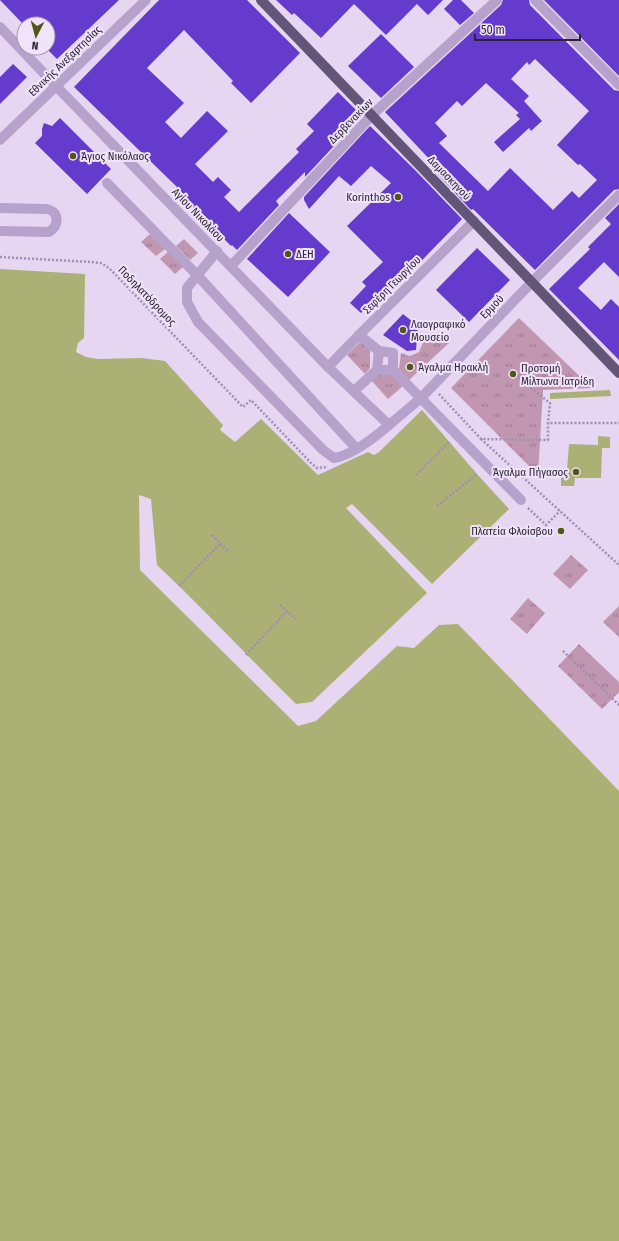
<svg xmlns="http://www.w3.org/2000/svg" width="619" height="1241" font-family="'Fira Sans Condensed',sans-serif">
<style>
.grass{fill:url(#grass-tufts)}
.water{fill:#abb074}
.building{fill:#643bcc;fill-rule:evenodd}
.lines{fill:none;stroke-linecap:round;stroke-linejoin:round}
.path{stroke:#a08db6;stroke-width:2.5;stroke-dasharray:2 2;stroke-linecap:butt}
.minor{stroke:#b6a2ca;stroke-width:10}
.major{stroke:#625577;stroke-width:10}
.poi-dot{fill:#515719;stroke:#f0e3fa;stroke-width:1.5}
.labels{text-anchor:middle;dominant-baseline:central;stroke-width:4;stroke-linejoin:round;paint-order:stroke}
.street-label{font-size:11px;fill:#2a2534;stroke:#f0e3fa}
.poi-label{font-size:11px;fill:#2a2534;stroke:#f0e3fa;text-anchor:start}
</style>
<defs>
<pattern id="grass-tufts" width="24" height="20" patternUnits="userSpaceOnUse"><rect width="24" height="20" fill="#c196b1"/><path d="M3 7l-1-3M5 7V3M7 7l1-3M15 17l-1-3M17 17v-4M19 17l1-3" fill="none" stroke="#9d7a91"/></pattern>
</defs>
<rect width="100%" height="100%" fill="#e6d6f2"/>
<g class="grass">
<path d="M150 234 165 249 156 256 141 242Z"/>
<path d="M184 239 198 253 190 260 176 246Z"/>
<path d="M169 251 184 266 175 274 160 259Z"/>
<path d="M519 318 592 388 543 390 538 475 451 388Z"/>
<path d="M445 339 449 343 409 380 399 369 401 353 410 356 419 352 424 340Z"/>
<path d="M361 341 370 349V368L365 374 347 355Z"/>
<path d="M376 374 393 375 403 386 388 399 371 380Z"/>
<path d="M571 555 588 570 570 589 553 574Z"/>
<path d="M528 598 545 613 527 634 510 619Z"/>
<path d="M619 606V637L603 622Z"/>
<path d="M579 644 619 682V692L602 709 558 666Z"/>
</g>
<g class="water">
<path d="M0 269 85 274 84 338 78 343 76 352 86 357 97 359 142 358 165 361 223 425 220 430 235 442 261 419 318 475 368 452 374 455 379 452 422 410 477 474 509 509 432 584 352 504 346 508 427 593 312 702 296 704C249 658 205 610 157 565L151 499 139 495 140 570 298 726 316 721 397 646 414 648 439 625 458 624 619 791V1241H0Z"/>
<path d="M610 390 611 396 550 399V393Z"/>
<path d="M598 436 610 437V448H602L601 478H575L574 486H561V471H567L569 444 598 445Z"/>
</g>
<g class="building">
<path d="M0 0H119L57 59 48 50V24H23Z"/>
<path d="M159 0H247L300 53 251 103 231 83 233 81 184 30 147 68 184 103 165 122 181 138 207 111 228 131 195 164 213 182 218 177 231 190 224 197 239 212 299 152 296 149 314 131 307 124 338 92 360 114 359 115 361 117 305 177V172L276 201 279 205 237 250 232 245 231 246 175 189 177 187 74 87Z"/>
<path d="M276 0H443L428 15 417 4 386 35 354 4 321 38 294 13 292 15Z"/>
<path d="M453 0H461L474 13 460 25 444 9Z"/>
<path d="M503 0H529L530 5 614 90 619 91V189L614 190 535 270 473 209 471 210 431 167 434 164 385 112 501 5ZM535 59 589 111 557 145 578 165 580 164 597 180 579 198 572 191 553 210 510 168 488 191 439 143 447 136 435 123 457 101 462 106 486 83 519 113 516 115 520 119 494 142 503 152 529 128 531 131 542 121 524 101 529 96 511 79 527 62 529 65Z"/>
<path d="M544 0H619V76Z"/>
<path d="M381 34 414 67 381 98 348 66Z"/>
<path d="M13 64 27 77 0 104V77Z"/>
<path d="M60 118 111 169 87 194 35 143 42 136V129L44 123 52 126Z"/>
<path d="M370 126 414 169 462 219 395 288 392 284 378 298 377 297 361 313 350 303 366 286 362 282 383 262 347 226 391 183 371 166 351 186 339 176 309 209 304 200V197Z"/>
<path d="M619 204V277L604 262 578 288 601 310 611 299 619 307V360L549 289 590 249 588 247 611 224 605 218Z"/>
<path d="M289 213 330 252 288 297 247 259Z"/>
<path d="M477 248 510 280 469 322 436 290Z"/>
<path d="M403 314 418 326 416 350 407 351 383 335Z"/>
</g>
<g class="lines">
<g class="path">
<path d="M0 257 91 262 101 263 109 268 243 407 251 400 312 464 317 468 328 467"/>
<path d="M518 378 550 403 548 423"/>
<path d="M439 394 481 439 548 440V423H619"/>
<path d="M481 439 619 565"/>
<path d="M416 475 449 442"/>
<path d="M437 506 477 474"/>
<path d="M528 508 546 525 560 511"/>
<path d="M212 535 229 552"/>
<path d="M179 586 220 544"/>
<path d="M280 605 296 619"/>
<path d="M563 651 619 705"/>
<path d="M246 655 287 611"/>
</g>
<g class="minor">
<path d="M535 0 619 85"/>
<path d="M0 27 56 86 328 367 389 425 421 398 532 282 619 195"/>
<path d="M0 140 146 0"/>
<path d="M107 183 197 275 356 448"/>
<path d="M0 208 47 209C60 212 59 226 49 232L0 231"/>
<path d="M217 251 187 288V302L198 322 323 450 334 458C353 455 374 438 389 425"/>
<path d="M231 266 372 115 497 0"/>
<path d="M359 335 379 351 393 353V370H377L379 351"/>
<path d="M328 367 359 335 474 221"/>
<path d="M393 370 521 500"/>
<path d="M354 391 377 370"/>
</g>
<path class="major" d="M261 0 619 373"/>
</g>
<g class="poi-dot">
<circle cx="73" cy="156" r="4"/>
<circle cx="398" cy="197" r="4"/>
<circle cx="288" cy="254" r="4"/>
<circle cx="403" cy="330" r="4"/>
<circle cx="410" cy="367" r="4"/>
<circle cx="513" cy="374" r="4"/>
<circle cx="576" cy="472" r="4"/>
<circle cx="561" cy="531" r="4"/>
</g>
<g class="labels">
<g class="street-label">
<text transform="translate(65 61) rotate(-44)">Εθνικής Ανεξαρτησίας</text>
<text transform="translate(351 121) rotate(-46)">Δερβενακίων</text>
<text transform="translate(449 178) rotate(46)">Δαμασκηνού</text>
<text transform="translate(198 215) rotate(46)">Αγίου Νικολάου</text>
<text transform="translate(392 285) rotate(-45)">Σεφέρη Γεωργίου</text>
<text transform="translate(147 296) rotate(46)">Ποδηλατόδρομος</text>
<text transform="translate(492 307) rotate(-46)">Ερμού</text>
</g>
<g class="poi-label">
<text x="81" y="156">Άγιος Νικόλαος</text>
<text x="390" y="197" text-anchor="end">Korinthos</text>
<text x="296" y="254">ΔΕΗ</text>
<text x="411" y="324">Λαογραφικό<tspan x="411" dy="13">Μουσείο</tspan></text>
<text x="418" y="367">Άγαλμα Ηρακλή</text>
<text x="521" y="368">Προτομή<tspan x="521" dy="13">Μίλτωνα Ιατρίδη</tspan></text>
<text x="568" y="472" text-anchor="end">Άγαλμα Πήγασος</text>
<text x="553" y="531" text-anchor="end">Πλατεία Φλοίσβου</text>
</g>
</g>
<g transform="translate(36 36) rotate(186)"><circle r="19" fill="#f0e3fa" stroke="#a197ab"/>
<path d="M0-3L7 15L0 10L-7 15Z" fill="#515719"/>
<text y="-6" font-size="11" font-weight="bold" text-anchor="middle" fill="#2a2534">N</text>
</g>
<path d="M475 34v6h105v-6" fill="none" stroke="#2a2534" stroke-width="2"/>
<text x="481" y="34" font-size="12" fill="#2a2534" stroke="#f0e3fa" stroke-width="3" paint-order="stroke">50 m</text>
</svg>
